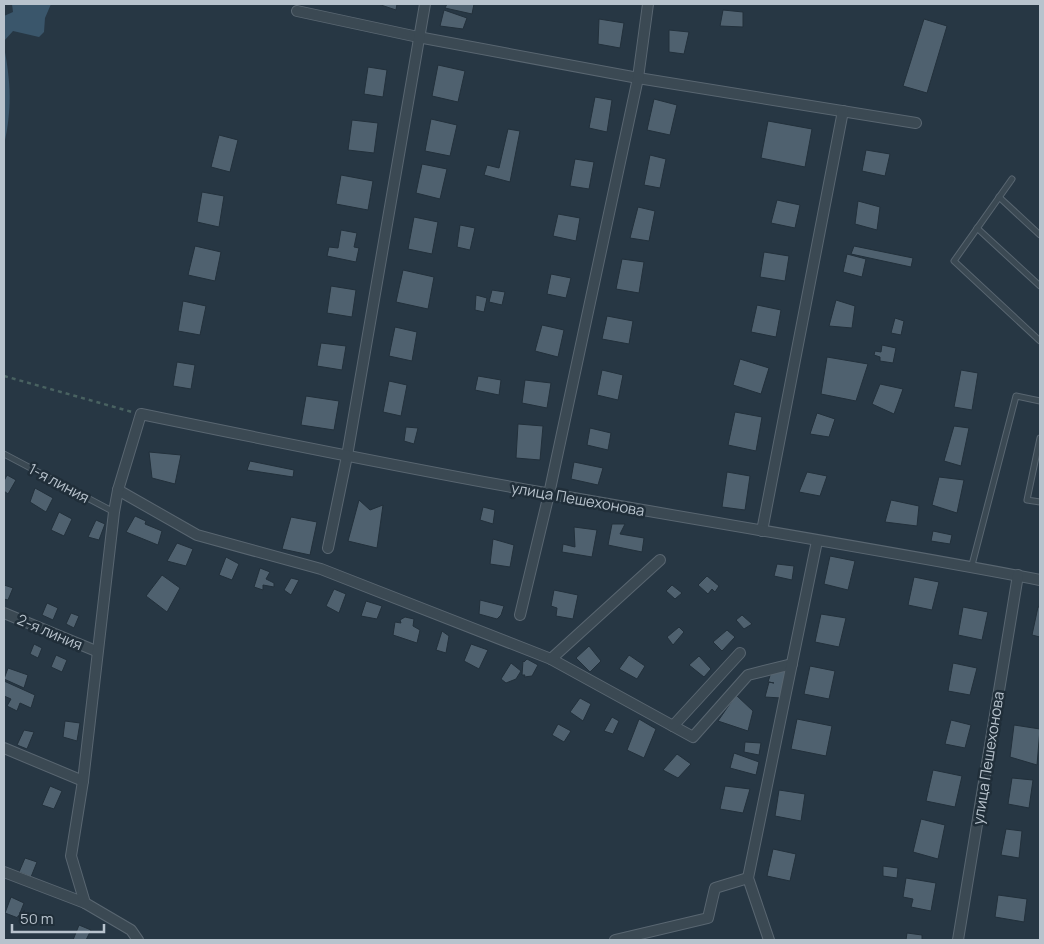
<svg xmlns="http://www.w3.org/2000/svg" width="1044" height="944" font-family="Manrope,sans-serif">
<style>
.water{fill:#3a566b}
.building{fill:#4f616f;stroke:#22303b}
.lines{fill:none;stroke-linecap:round;stroke-linejoin:round}
.lane-casing{stroke:#596671;stroke-width:7}
.street-casing{stroke:#596671;stroke-width:12}
.path{stroke:#496261;stroke-width:2.5;stroke-dasharray:4 4;stroke-linecap:butt}
.lane{stroke:#3b4953;stroke-width:5}
.street{stroke:#3b4953;stroke-width:10}
.labels{text-anchor:middle;dominant-baseline:central;stroke-width:5;stroke-linejoin:round;paint-order:stroke}
.street-label{font-size:15px;fill:#b8c3cd;stroke:#202e39}
</style>
<rect width="100%" height="100%" fill="#273744"/>
<g class="water">
<path d="M12 4H51L45 18 44 32 39 37 13 31 4 41V16L13 12Z"/>
<path d="M4 47C11 83 12 109 4 145Z"/>
</g>
<g class="building">
<path d="M378 4H397L396 10Z"/>
<path d="M447 4H474L472 14 445 8Z"/>
<path d="M444 10 467 18 463 29 440 26Z"/>
<path d="M723 10 743 12V27L720 26Z"/>
<path d="M599 19 624 23 620 48 598 44Z"/>
<path d="M924 19 947 26 927 93 903 86Z"/>
<path d="M669 30 689 32 684 54 669 52Z"/>
<path d="M438 65 465 71 458 102 432 96Z"/>
<path d="M368 67 387 70 383 97 364 94Z"/>
<path d="M595 97 612 100 607 132 589 128Z"/>
<path d="M654 99 677 105 670 135 647 130Z"/>
<path d="M431 119 457 125 450 156 425 151Z"/>
<path d="M352 120 378 123 374 153 348 150Z"/>
<path d="M768 121 812 129 805 167 761 158Z"/>
<path d="M508 129 520 131 510 182 484 175 487 165 499 168Z"/>
<path d="M219 135 238 140 230 172 211 167Z"/>
<path d="M866 150 890 154 885 176 862 171Z"/>
<path d="M650 155 666 159 660 188 644 185Z"/>
<path d="M575 159 594 162 589 189 570 186Z"/>
<path d="M422 164 447 169 440 199 416 193Z"/>
<path d="M341 175 373 181 368 210 336 204Z"/>
<path d="M202 192 224 196 219 227 197 222Z"/>
<path d="M777 200 800 205 795 228 771 223Z"/>
<path d="M858 201 880 207 877 230 855 224Z"/>
<path d="M638 207 655 211 649 241 630 238Z"/>
<path d="M558 214 580 218 576 241 553 236Z"/>
<path d="M414 217 438 222 432 254 408 249Z"/>
<path d="M460 225 475 228 470 250 457 247Z"/>
<path d="M341 230 357 233 354 247 359 248 356 262 327 256 329 247 338 248Z"/>
<path d="M195 246 221 252 215 281 188 275Z"/>
<path d="M854 246 913 258 911 267 851 254Z"/>
<path d="M764 252 789 256 785 281 760 277Z"/>
<path d="M847 254 866 259 862 277 843 272Z"/>
<path d="M622 259 644 262 639 293 616 289Z"/>
<path d="M403 270 434 277 428 309 396 302Z"/>
<path d="M551 274 571 278 566 298 547 294Z"/>
<path d="M331 286 356 290 352 317 327 313Z"/>
<path d="M492 290 505 292 502 305 489 302Z"/>
<path d="M476 295 487 298 484 312 475 310Z"/>
<path d="M836 300 855 306 852 328 829 326Z"/>
<path d="M183 301 206 306 200 335 178 331Z"/>
<path d="M757 305 781 310 776 337 751 332Z"/>
<path d="M607 316 633 321 629 344 602 339Z"/>
<path d="M895 318 904 321 901 335 891 333Z"/>
<path d="M542 325 564 330 558 357 535 351Z"/>
<path d="M395 327 417 332 412 361 389 356Z"/>
<path d="M321 343 346 346 342 370 317 366Z"/>
<path d="M882 345 896 348 893 363 880 361V357L874 355 875 351 881 352Z"/>
<path d="M827 357 868 364 856 401 821 394Z"/>
<path d="M740 359 769 368 761 394 733 385Z"/>
<path d="M177 362 195 365 191 389 173 386Z"/>
<path d="M602 370 623 375 618 400 597 395Z"/>
<path d="M961 370 978 373 972 410 954 407Z"/>
<path d="M478 376 501 380 499 395 475 390Z"/>
<path d="M525 380 551 383 547 408 522 403Z"/>
<path d="M389 381 407 385 401 416 383 412Z"/>
<path d="M880 384 903 389 894 414 872 404Z"/>
<path d="M306 396 339 401 334 430 301 425Z"/>
<path d="M735 412 762 417 756 451 728 445Z"/>
<path d="M817 413 835 419 829 437 810 434Z"/>
<path d="M518 424 543 426 540 460 516 458Z"/>
<path d="M954 426 969 428 961 466 944 461Z"/>
<path d="M406 427 418 428 414 444 404 441Z"/>
<path d="M590 428 611 433 608 450 587 445Z"/>
<path d="M149 452 181 455 175 484 152 478Z"/>
<path d="M250 461 294 470 293 477 247 470Z"/>
<path d="M574 462 603 468 598 485 571 479Z"/>
<path d="M727 472 750 476 745 510 722 507Z"/>
<path d="M807 472 827 476 820 496 799 492Z"/>
<path d="M7 475 16 480 8 494 4 491V481Z"/>
<path d="M939 477 964 480 957 513 932 505Z"/>
<path d="M35 488 53 498 46 512 30 502Z"/>
<path d="M359 500 370 510 383 505 377 548 348 541Z"/>
<path d="M891 500 919 506 917 526 885 522Z"/>
<path d="M483 507 495 510 493 524 480 520Z"/>
<path d="M59 512 72 519 64 536 51 530Z"/>
<path d="M135 516 146 521 145 524 162 531 158 545 126 532Z"/>
<path d="M291 517 317 522 310 555 282 549Z"/>
<path d="M96 520 105 524 99 540 88 537Z"/>
<path d="M612 524H625L620 534 644 538 642 552 608 545Z"/>
<path d="M574 527 597 530 592 557 562 552 563 544 575 547Z"/>
<path d="M933 531 952 535 950 544 931 541Z"/>
<path d="M493 539 514 545 510 567 490 564Z"/>
<path d="M177 543 193 549 186 566 167 561Z"/>
<path d="M830 556 855 561 848 590 824 584Z"/>
<path d="M226 557 239 564 232 580 219 575Z"/>
<path d="M777 564 794 566 792 580 774 576Z"/>
<path d="M260 568 270 572 266 579 274 583V587L263 585V590L254 587Z"/>
<path d="M162 575 180 588 167 612 146 596Z"/>
<path d="M707 576 719 586 715 592 712 589 708 594 698 585Z"/>
<path d="M914 577 939 582 932 610 908 605Z"/>
<path d="M291 578 299 580 291 595 284 590Z"/>
<path d="M4 585 13 588 8 600 4 599Z"/>
<path d="M672 585 682 593 675 599 666 591Z"/>
<path d="M334 589 346 594 339 613 326 606Z"/>
<path d="M554 590 578 595 573 619 556 616 557 608 551 606Z"/>
<path d="M480 600 504 606 501 615 497 619 479 614Z"/>
<path d="M366 601 382 606 377 619 361 616Z"/>
<path d="M47 603 58 608 53 620 42 615Z"/>
<path d="M963 607 988 612 982 640 958 635Z"/>
<path d="M1038 607H1040V637L1032 635Z"/>
<path d="M71 613 79 616 74 628 66 624Z"/>
<path d="M821 614 846 618 839 647 815 642Z"/>
<path d="M742 615 752 624 744 629 736 620Z"/>
<path d="M405 617 414 619 413 626 420 630 417 643 393 635 395 622 401 623 400 620Z"/>
<path d="M679 627 684 632 673 645 667 637Z"/>
<path d="M727 630 735 637 722 651 713 642Z"/>
<path d="M442 631 449 636 446 653 436 650Z"/>
<path d="M34 644 42 648 38 658 30 654Z"/>
<path d="M471 644 488 650 479 669 464 661Z"/>
<path d="M589 646 601 661 590 672 576 658Z"/>
<path d="M56 655 67 660 62 672 51 667Z"/>
<path d="M629 655 645 666 637 679 619 669Z"/>
<path d="M699 656 711 669 704 677 689 665Z"/>
<path d="M527 659 538 665 532 676 524 677 525 675H522L523 661 524 662Z"/>
<path d="M511 663 521 671 516 679 506 683 501 679Z"/>
<path d="M953 663 977 668 970 695 948 691Z"/>
<path d="M810 666 835 671 829 699 804 694Z"/>
<path d="M8 668 28 675 24 688 4 679Z"/>
<path d="M772 669 788 672 781 698 765 697 769 682 774 683 768 682Z"/>
<path d="M4 681 35 695 31 708 20 703 17 711 7 706 11 699 4 696Z"/>
<path d="M736 695 753 711 748 731 718 721Z"/>
<path d="M580 698 591 704 583 721 570 712Z"/>
<path d="M612 717 619 721 613 734 604 731Z"/>
<path d="M639 719 656 729 644 758 627 750Z"/>
<path d="M797 719 832 726 826 756 791 749Z"/>
<path d="M951 720 971 725 965 748 945 744Z"/>
<path d="M65 721 80 723 77 741 63 737Z"/>
<path d="M558 724 571 731 564 742 552 735Z"/>
<path d="M1014 725 1040 729 1037 765 1010 757Z"/>
<path d="M24 730 34 732 27 749 17 745Z"/>
<path d="M745 742 761 743 759 755 744 752Z"/>
<path d="M734 753 759 762 756 775 730 768Z"/>
<path d="M677 754 691 764 678 778 663 770Z"/>
<path d="M933 770 962 776 955 807 926 801Z"/>
<path d="M1012 778 1033 780 1029 808 1008 804Z"/>
<path d="M50 786 62 791 54 809 42 805Z"/>
<path d="M725 786 750 789 743 813 720 809Z"/>
<path d="M779 790 805 794 801 821 775 816Z"/>
<path d="M921 819 945 825 938 859 913 852Z"/>
<path d="M1006 829 1022 831 1019 858 1001 855Z"/>
<path d="M773 849 796 854 790 881 767 876Z"/>
<path d="M25 858 37 862 31 877 19 872Z"/>
<path d="M883 866 898 868 897 878 883 876Z"/>
<path d="M906 878 936 883 931 911 911 907 913 899 903 897Z"/>
<path d="M998 895 1027 899 1024 922 995 917Z"/>
<path d="M11 897 24 903 18 918 5 913Z"/>
<path d="M79 925 91 930 86 940H73Z"/>
<path d="M907 933 922 935V940H906Z"/>
</g>
<g class="lines">
<g class="lane-casing">
<g id="lane">
<path d="M1012 179 954 261 1040 341"/>
<path d="M999 197 1040 235"/>
<path d="M977 228 1040 286"/>
<path d="M1040 438 1027 500 1040 502"/>
<path d="M4 454 114 512"/>
<path d="M972 565 1016 396 1040 401"/>
</g>
</g>
<g class="street-casing">
<g id="street">
<path d="M297 11 418 37 638 78 916 123"/>
<path d="M118 490 197 535 321 569 551 659 693 737 748 675 792 664"/>
<path d="M762 531 843 111"/>
<path d="M328 548 347 456 425 4"/>
<path d="M4 613 96 651"/>
<path d="M520 615 549 494 638 78 648 4"/>
<path d="M551 659 660 560"/>
<path d="M673 726 740 653"/>
<path d="M4 748 83 781"/>
<path d="M4 872 85 903"/>
<path d="M138 940 131 930 85 903 71 856 83 781 114 512 118 490 141 414C277 442 414 470 551 494 714 523 878 549 1040 580"/>
<path d="M615 940 708 918 715 888 748 878"/>
<path d="M769 940 748 878 817 541"/>
<path d="M958 940 1018 575"/>
</g>
</g>
<path class="path" d="M4 376 132 412"/>
<use href="#lane" class="lane"/>
<use href="#street" class="street"/>
</g>
<g class="labels">
<g class="street-label">
<text transform="translate(59 483) rotate(28)">1-я линия</text>
<text transform="translate(578 499) rotate(10)">улица Пешехонова</text>
<text transform="translate(50 632) rotate(23)">2-я линия</text>
<text transform="translate(988 758) rotate(-81)">улица Пешехонова</text>
</g>
</g>
<rect width="1044" height="944" fill="none" stroke="#b8c3cd" stroke-width="10"/>
<path d="M12 924v8h92v-8" fill="none" stroke="#b8c3cd" stroke-width="2.5"/>
<text x="20" y="924" font-size="15" fill="#b8c3cd" stroke="#202e39" stroke-width="4" paint-order="stroke">50 m</text>
</svg>
